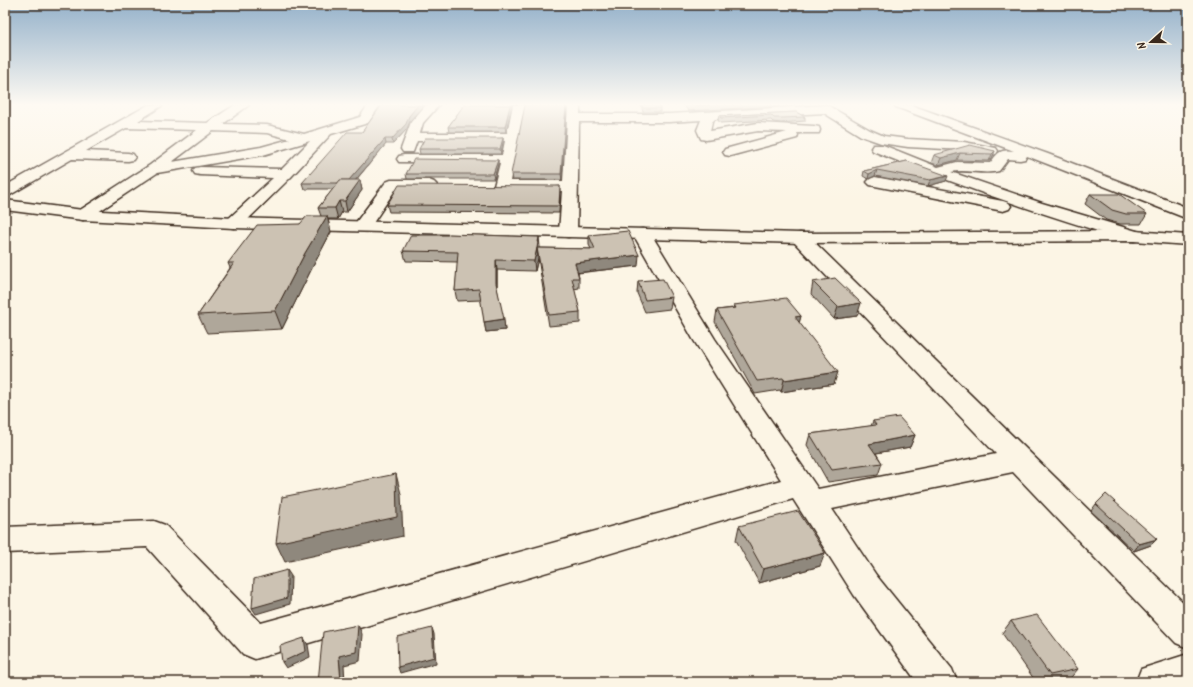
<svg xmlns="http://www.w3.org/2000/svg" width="1193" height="687" font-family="Kalam,sans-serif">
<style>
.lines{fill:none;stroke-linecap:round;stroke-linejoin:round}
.minor-casing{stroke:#3b2a1e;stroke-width:3}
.secondary-casing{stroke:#3b2a1e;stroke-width:3}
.minor{fill:#fcf5e5;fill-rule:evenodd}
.secondary{fill:#fcf5e5;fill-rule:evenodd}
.wall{fill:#afa79a;stroke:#3b2a1e}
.shaded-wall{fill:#8f887d;stroke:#3b2a1e}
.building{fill:#ccc2b3;stroke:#3b2a1e}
</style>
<rect width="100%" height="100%" fill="#fcf5e5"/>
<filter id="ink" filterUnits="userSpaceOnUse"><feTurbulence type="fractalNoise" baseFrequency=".025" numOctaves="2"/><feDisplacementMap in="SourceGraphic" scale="8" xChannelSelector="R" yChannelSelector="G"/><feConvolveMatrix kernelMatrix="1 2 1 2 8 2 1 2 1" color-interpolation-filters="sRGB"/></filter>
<g filter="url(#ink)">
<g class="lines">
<g class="minor-casing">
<g id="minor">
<path d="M148 105H163L138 121 207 123 235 105H249L223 124 267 125 304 134 360 117 368 105H380L368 123 331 134 291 177 240 227 234 228 228 227 226 223 228 219 273 178 200 175 195 174 193 171 195 168 200 167 282 169 310 141 263 155 157 173 89 218 83 220 77 218 75 215 77 212 150 165 197 130 126 128 86 151 128 153 133 154 135 157 133 160 128 161 72 159 10 195 5 197V186ZM213 131 267 133 290 139 261 147 172 162Z"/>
<path d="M426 105H439L423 123 420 133H507L513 105H525L510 181H563L568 105H580V114H669L827 105 870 130 884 136 908 139 964 142 996 148 998 151 996 154 991 155 964 150 908 147 881 143 861 136 824 113 715 119 712 122 710 131 758 123 814 126 819 127 820 130 819 133H797L798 135 797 138 730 156 725 155 723 152 725 149 787 132 758 131 706 140 701 139 697 130 701 120 669 122H579L577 232 574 236 568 237 562 236 559 232 562 191H502L497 189 494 186 500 163 399 162 397 159 399 156 404 155H502L505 141H417L413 152H403L401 149 411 122Z"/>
<path d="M894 105H911L1048 154 1183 206 1188 208V219L1027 156 1025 159 1020 160 1008 159 999 171C984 175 967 169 951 172L1042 203 1140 232 1143 236 1140 240 1134 241 1128 240C1041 214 956 185 873 151L871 148 873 145H883L938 167 957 162 990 163C999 152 999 149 1014 151L896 107Z"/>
<path d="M875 177 1003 201 1009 203 1011 206 1009 209 1003 211 870 185 867 182 870 179Z"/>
<path d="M391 180H429L434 182 437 185 434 188 429 190H395L369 229 363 230 357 229 355 225 357 221 386 182Z"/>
<path d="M642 229 648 230 651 234 715 339 818 489 996 454 794 242 791 238 794 234 800 233 806 234 1188 607V648L1176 643 1013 472 832 509 876 575 952 669 957 682H917L854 595 793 499 255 659 243 654 147 547 5 553V527L154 521 165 525 261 623 781 480 693 339 633 234 636 230Z"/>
<path d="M1188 654V682H1136L1141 669Z"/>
</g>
</g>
<g class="secondary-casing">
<path id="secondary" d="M5 200 83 210 234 218 800 233 1134 231 1188 235V245L1134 241 800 243 234 228 83 220 5 210Z"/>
</g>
<use href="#minor" class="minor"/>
<use href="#secondary" class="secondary"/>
</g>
<g class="wall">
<path d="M382 105H424L410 121 407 129 393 144H386L356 180H360L362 190 347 212H342L338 219H328L331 232 311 270 282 329 207 333 198 315 230 268 228 263 300 224 321 216 318 208 333 189H304L302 183 362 132Z"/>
<path d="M464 105H512L506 132H449L448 127Z"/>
<path d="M566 105 562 180H512L511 174Z"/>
<path d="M641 105H659L660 108V112H643Z"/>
<path d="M684 105H779V106L688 111Z"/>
<path d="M796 112 805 117V121L781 123 773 122 771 120 720 123 718 120 719 116Z"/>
<path d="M503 138V142L501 154H420L419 149Z"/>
<path d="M995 151 992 158 989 161 957 160 938 165 931 163 934 155Z"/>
<path d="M498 160V164L494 179H407L406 174Z"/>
<path d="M907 161 946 181 928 186 875 176 868 179 863 176 864 171Z"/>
<path d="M560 186V192L559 213 389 212 387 205Z"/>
<path d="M1090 194 1147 214 1141 224H1120L1106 220 1085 204Z"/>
<path d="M589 235 638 266 578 273 579 278V288L574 289 580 312V323L549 326 538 258 535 271 497 270V288L505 330 486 332 481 300 457 301 455 291 458 262 406 261 403 251 540 248 591 249 589 245Z"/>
<path d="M638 281 672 297 670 309 645 312 637 293Z"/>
<path d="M813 282 857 316 834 319 811 294Z"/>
<path d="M734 305 801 316 799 322 834 384 781 392 780 390 755 394 715 322 717 310 733 308Z"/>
<path d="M873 421 915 435 910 447 876 453 882 463 878 475 828 482 807 445 810 434 871 426Z"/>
<path d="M1096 504 1151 545 1134 551 1091 511Z"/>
<path d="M739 526 820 566 759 583 736 540Z"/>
<path d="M1011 621 1078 669 1067 682H1036L1002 633Z"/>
</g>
<g class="shaded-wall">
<path d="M418 105H424L410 121 407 129 393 144 392 139 409 116Z"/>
<path d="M510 105H512L506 132 505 127Z"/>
<path d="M566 105 562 180 561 174Z"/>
<path d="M503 138V142L501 154 500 149Z"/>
<path d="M385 139 386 144 348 189 346 183Z"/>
<path d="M995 151 992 158 989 161 992 154Z"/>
<path d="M960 153 957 160 938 165 941 158Z"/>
<path d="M498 160V164L494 179 493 174Z"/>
<path d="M877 170 875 176 868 179 869 174Z"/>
<path d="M948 176 946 181 928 186 930 180Z"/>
<path d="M360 180 362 190 347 212 345 201Z"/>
<path d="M339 201 342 212 338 219 335 208Z"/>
<path d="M327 216 331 232 311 270 282 329 275 311 305 253Z"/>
<path d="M539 237 540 247 538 255 537 248Z"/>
<path d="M537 248 538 258 535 271 534 261Z"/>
<path d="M639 255 638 266 575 273V263Z"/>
<path d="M496 260 497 270V293L496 283Z"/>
<path d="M861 303 857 316 834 319 838 307Z"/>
<path d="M801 316 798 328 795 317Z"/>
<path d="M504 319 505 330 486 332 484 322Z"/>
<path d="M838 372 834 384 781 392 784 380Z"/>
<path d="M915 435 910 447 865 455 869 444Z"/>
<path d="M396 474 401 494 403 536 285 562 276 543Z"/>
<path d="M1157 539 1151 545 1134 551 1139 544Z"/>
<path d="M825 553 820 566 759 583 763 569Z"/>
<path d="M287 570 291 576 290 604 256 614 252 608Z"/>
<path d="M358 625 362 634 360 661 344 665 345 682H341L339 656Z"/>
<path d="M432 628 434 634 436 663 400 673 398 667Z"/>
<path d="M304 638 308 645 310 657 286 668 282 662Z"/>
</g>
<g class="building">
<path d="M382 105H418L409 116 406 124 392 139H385L349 180H340L338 183H302L347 132H362Z"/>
<path d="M464 105H510L505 127H448Z"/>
<path d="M525 105H566L561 174H511Z"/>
<path d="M642 105H659L660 108H643Z"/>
<path d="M688 105H709L689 106Z"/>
<path d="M796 112 805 117 782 118H774L771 115 721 118 719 116Z"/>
<path d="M425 138H503L500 149H419Z"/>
<path d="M970 145 995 151 992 154 960 153 941 158 934 155Z"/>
<path d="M414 159 498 160 493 174H406Z"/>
<path d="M907 161 948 176 930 180 877 170 869 174 864 171Z"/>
<path d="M340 180H360L345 201H339L335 208H318Z"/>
<path d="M399 185 560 186 559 206 387 205Z"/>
<path d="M1090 194H1119L1147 214H1126L1112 210Z"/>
<path d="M307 216H327L305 253 275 311 198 315 234 263H228L257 225 300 224Z"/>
<path d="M628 231 639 255 575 263 579 278H572L580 312 549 315 537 248 534 261 496 260V283L504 319 484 322 479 289 455 291 458 252 403 251 411 235H448L449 234 539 237 537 248 595 249 589 235Z"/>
<path d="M835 278 861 303 838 307 813 282Z"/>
<path d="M663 279 672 297 645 300 638 281Z"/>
<path d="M786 298 801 316 795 317 838 372 784 380 783 378 757 381 717 310 736 308 734 305Z"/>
<path d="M899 417 915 435 869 444 882 463 832 470 810 434 876 425 873 421Z"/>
<path d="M396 474 397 517 276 543 282 497Z"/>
<path d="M1106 494 1157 539 1139 544 1096 504Z"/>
<path d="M798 511 825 553 763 569 739 526Z"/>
<path d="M287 570V598L252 608 254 579Z"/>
<path d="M1037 615 1078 669 1050 675 1011 621Z"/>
<path d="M358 625 356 652 339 656 341 682H318L323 632Z"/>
<path d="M432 628 434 657 398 667 397 637Z"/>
<path d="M304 638 306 651 282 662 280 646Z"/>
</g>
</g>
<linearGradient id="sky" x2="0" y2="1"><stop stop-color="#94b1ca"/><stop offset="0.52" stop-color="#fefaf3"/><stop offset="1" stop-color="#fefaf3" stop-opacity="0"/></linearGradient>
<rect width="1193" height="201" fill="url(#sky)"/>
<rect width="1193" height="687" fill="none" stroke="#fcf5e5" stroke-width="20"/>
<rect x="10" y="10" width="1173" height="667" fill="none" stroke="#3b2a1e" stroke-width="1.5" filter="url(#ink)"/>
<g transform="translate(1151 42) rotate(249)" stroke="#fcf5e5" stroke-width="3" paint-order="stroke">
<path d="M0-3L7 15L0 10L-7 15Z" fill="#3b2a1e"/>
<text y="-6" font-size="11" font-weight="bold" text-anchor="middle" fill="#3b2a1e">N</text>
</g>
</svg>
